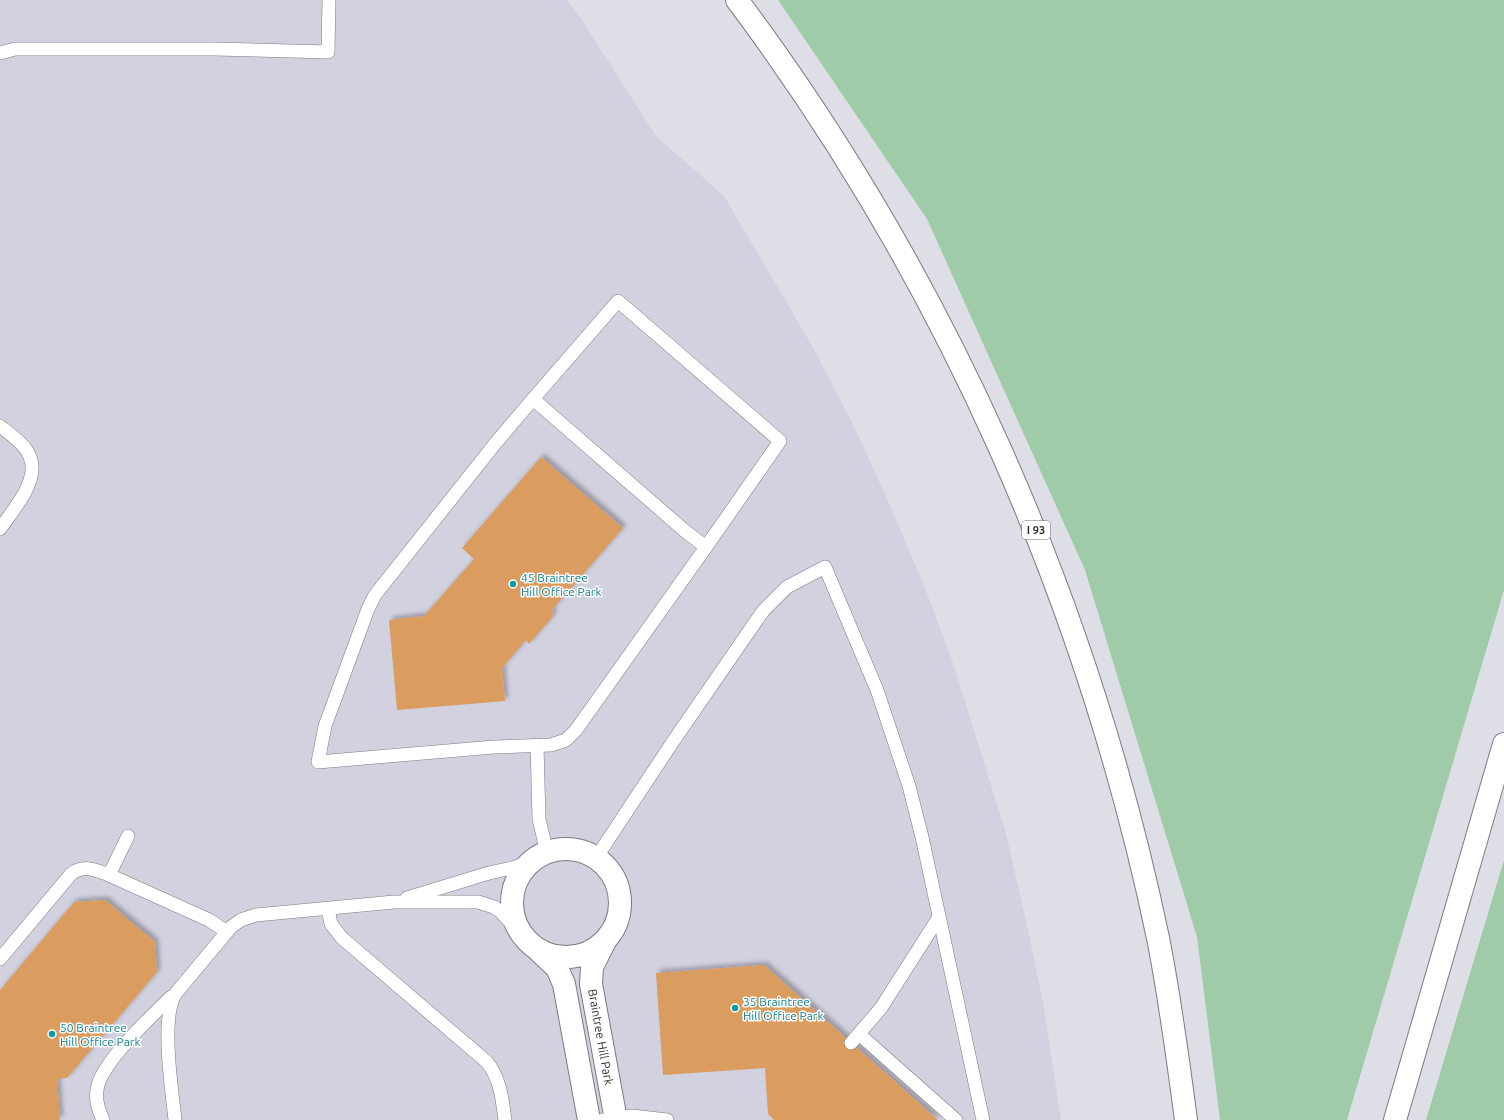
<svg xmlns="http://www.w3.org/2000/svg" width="1504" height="1120" font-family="Ubuntu,sans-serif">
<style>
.built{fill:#d2d1df}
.green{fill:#9fcba9}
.building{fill:#db9c5e;filter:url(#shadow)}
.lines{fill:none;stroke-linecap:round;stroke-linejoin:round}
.service-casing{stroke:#7b7a81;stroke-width:14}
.minor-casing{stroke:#7b7a81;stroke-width:24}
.motorway-casing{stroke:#7b7a81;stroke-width:24}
.service{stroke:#fff;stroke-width:13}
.minor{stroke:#fff;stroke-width:22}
.motorway{stroke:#fff;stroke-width:22}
.culture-dot{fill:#0f9aa8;stroke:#fff;stroke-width:1.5}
.labels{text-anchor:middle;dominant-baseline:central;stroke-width:3;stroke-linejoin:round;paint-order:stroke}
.shield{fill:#fff;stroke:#6e6e70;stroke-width:1}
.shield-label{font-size:11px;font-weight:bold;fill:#303033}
.culture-label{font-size:12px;fill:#0d838f;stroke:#fff;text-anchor:start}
.street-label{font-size:12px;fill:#303033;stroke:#fff}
</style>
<defs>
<filter id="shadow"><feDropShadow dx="3.5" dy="-3.5" stdDeviation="2" flood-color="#0004"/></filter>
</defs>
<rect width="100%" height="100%" fill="#dedee6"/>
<path class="built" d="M0 0H567L580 17 656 136 724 196 811 344 851 420 889 503 923 583 953 663 1005 830 1025 916 1043 1002 1061 1120H0Z"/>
<g class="green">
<path d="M778 0H1504V590L1347 1120H1220L1197 937 1085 570 927 219Z"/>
<path d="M1504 860V1120H1426Z"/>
</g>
<g class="building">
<path d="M541 457 623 528 552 610 553 616 529 644 526 640 502 668 505 701 397 710 389 620 424 616 474 559 462 548Z"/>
<path d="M105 900 155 942 157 972 67 1078 57 1079 60 1120H0V990L74 902Z"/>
<path d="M764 965 938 1120H774L768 1114 765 1068 663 1075 656 973Z"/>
</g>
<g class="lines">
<g class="service-casing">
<g id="service">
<path d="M0 53 15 49H214L328 52 329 0"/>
<path d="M533 399 685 531 706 547 576 730 566 740 551 745 494 747 318 762 325 726 368 609 375 595 494 445Z"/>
<path d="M533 399 618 301 780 441 706 547"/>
<path d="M0 426C10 434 25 444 30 457 40 481 12 511 0 529"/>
<path d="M537 745 539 819 547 853"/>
<path d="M596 858 672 743 763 611 787 587 825 567 877 690 909 786 922 837 983 1120"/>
<path d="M109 875 128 836"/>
<path d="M407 898 489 873 516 867 539 857"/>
<path d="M328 909 331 924 342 938 487 1062C501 1080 502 1099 505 1120"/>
<path d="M0 959 71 874C84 864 96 870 109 875L209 920 227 932"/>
<path d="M859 1034 956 1120"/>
<path d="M851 1043 881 1008 939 917"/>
<path d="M103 1120C99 1111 95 1101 97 1090 100 1063 152 1016 171 997"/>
<path d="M175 1120C172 1090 160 1016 176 993L231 927 241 920 256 915 394 902H478L494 907 500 911 521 934"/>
<path d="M603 1120 632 1116 667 1120"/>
</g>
</g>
<g class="minor-casing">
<g id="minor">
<circle cx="566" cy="903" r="54"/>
<path d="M605 941 592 967 591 984 616 1120"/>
<path d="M539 951 557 968 564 984 589 1120"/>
</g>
</g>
<g class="motorway-casing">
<g id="motorway">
<path d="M737 0C945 278 1087 599 1158 938 1170 998 1178 1059 1186 1120"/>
<path d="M1395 1120 1504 744"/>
</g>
</g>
<use href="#service" class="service"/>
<use href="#minor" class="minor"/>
<use href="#motorway" class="motorway"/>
</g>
<g class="culture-dot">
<circle cx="513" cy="584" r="4"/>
<circle cx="735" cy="1008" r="4"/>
<circle cx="52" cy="1034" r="4"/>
</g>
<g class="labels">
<rect class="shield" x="1022" y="521" width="28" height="18" rx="3"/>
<g class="shield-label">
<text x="1036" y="530">I 93</text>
</g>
<g class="culture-label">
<text x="521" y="577">45 Braintree<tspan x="521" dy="14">Hill Office Park</tspan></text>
<text x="743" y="1001">35 Braintree<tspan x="743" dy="14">Hill Office Park</tspan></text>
<text x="60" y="1027">50 Braintree<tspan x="60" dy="14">Hill Office Park</tspan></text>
</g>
<g class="street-label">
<text transform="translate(601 1037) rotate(80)">Braintree Hill Park</text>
</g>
</g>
</svg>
